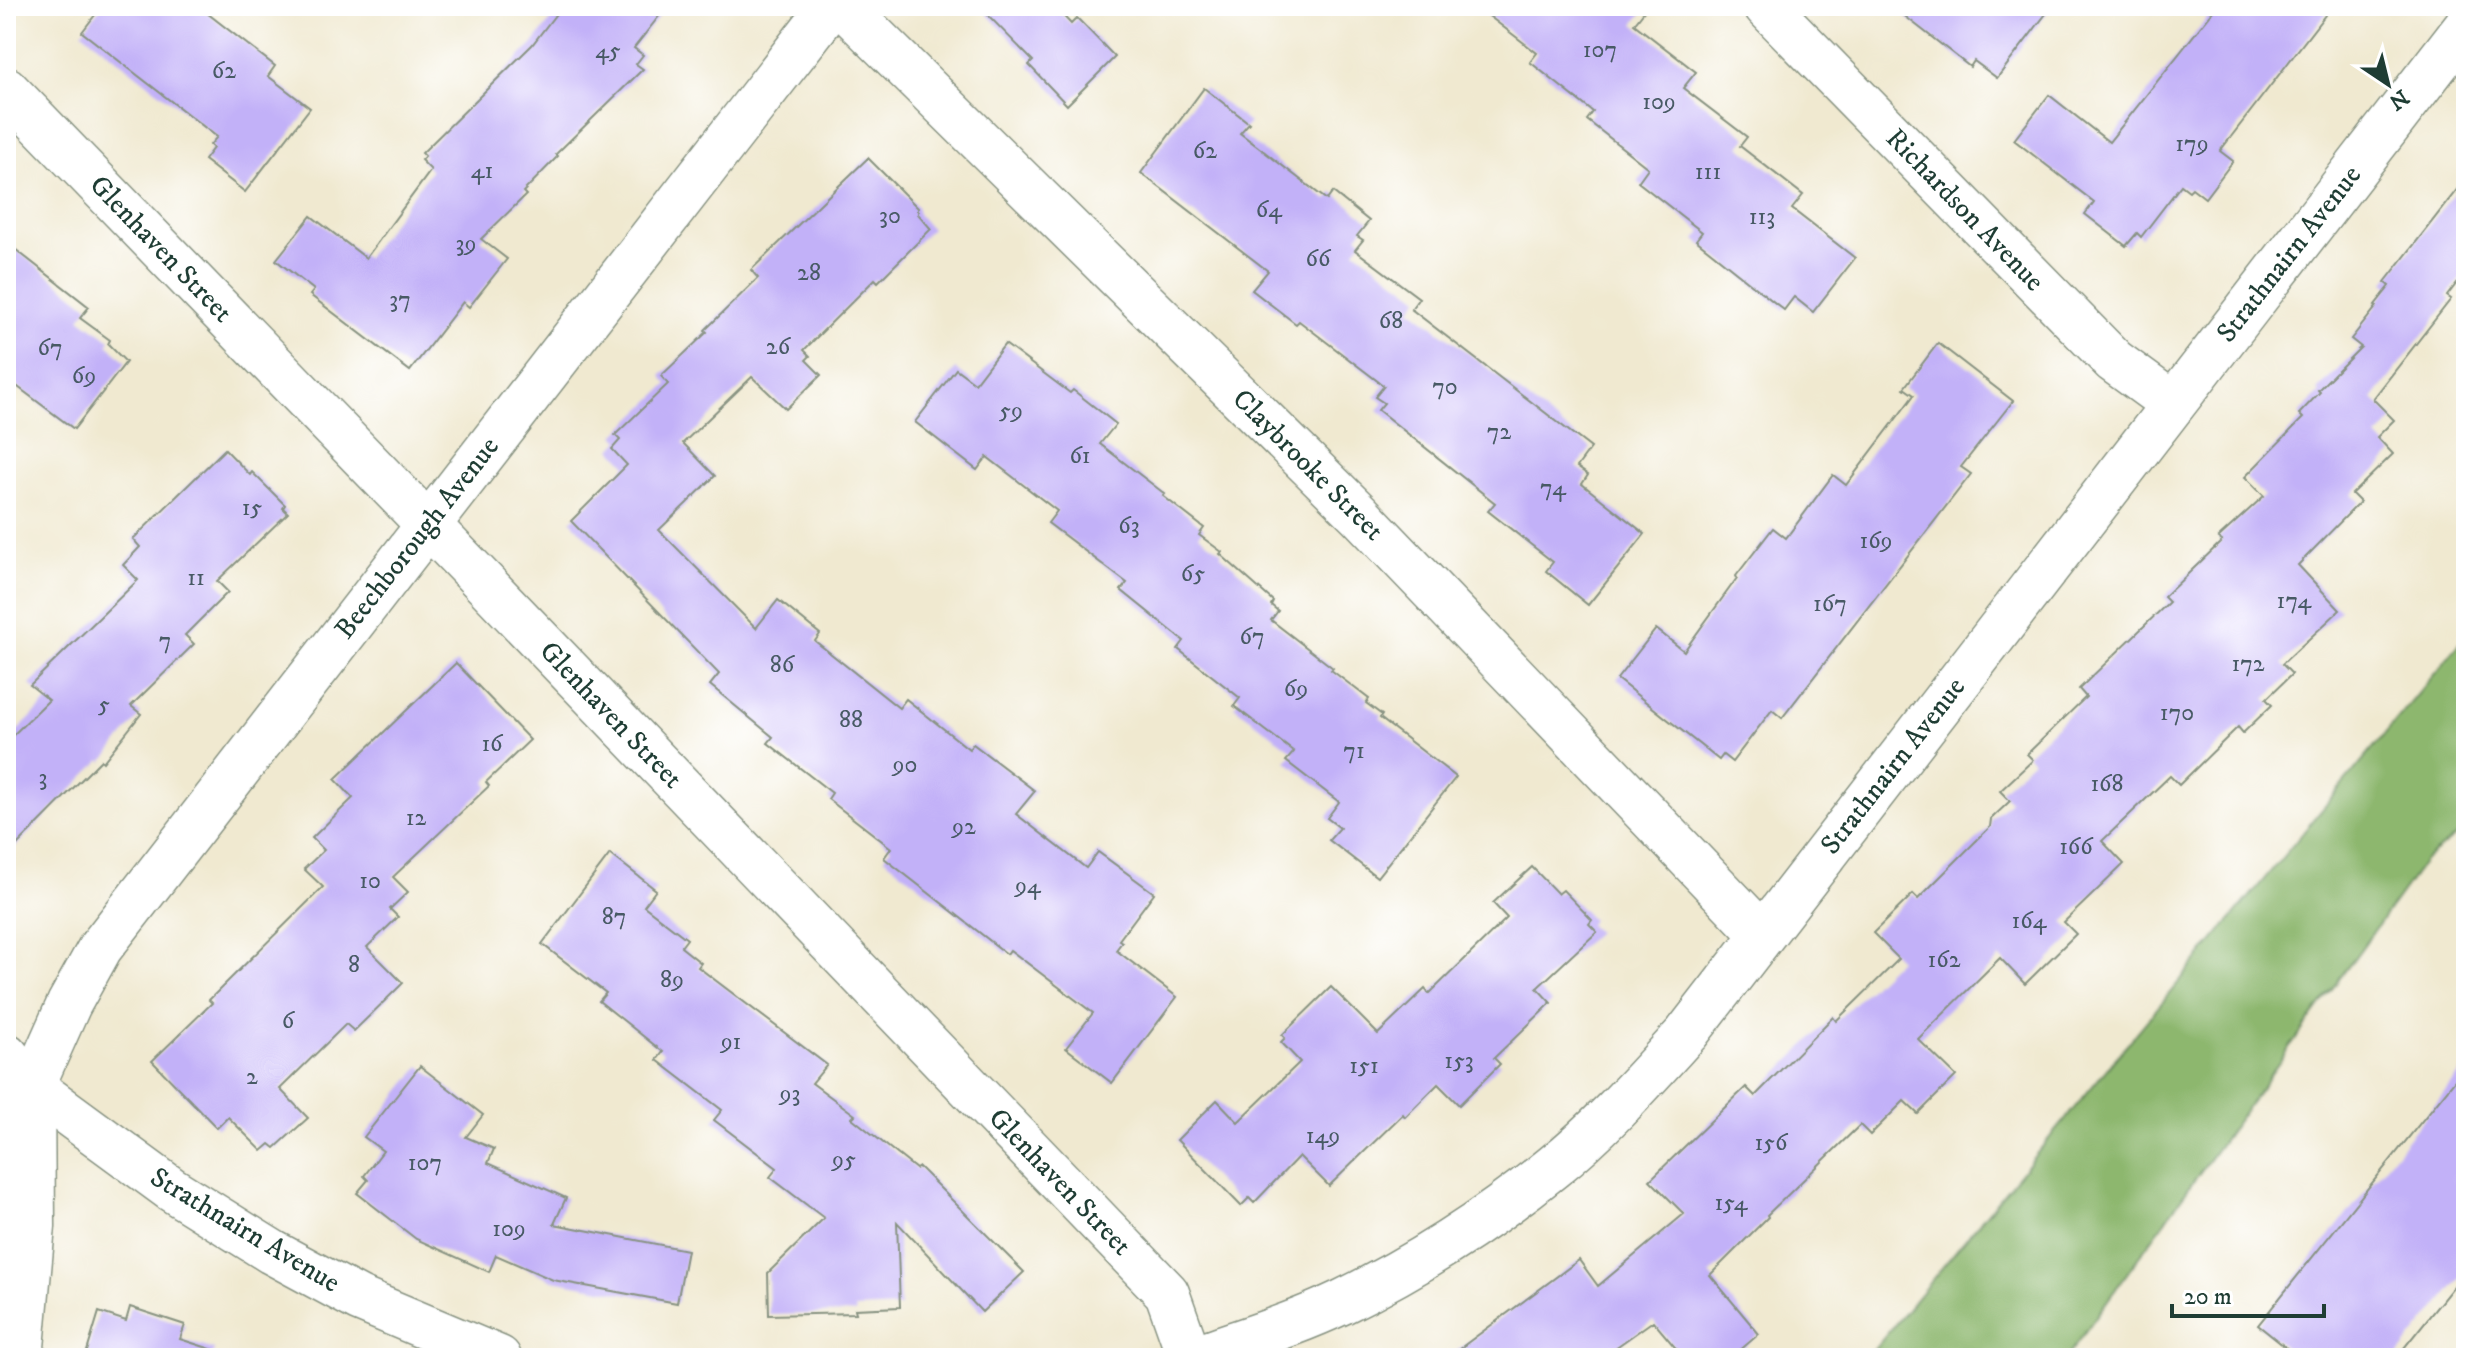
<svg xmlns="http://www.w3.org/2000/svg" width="2472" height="1364" font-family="'IM FELL DW Pica',serif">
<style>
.forest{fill:#8db76e;stroke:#567a51;stroke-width:2}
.building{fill:#c2b1f8}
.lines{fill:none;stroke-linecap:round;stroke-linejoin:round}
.minor-casing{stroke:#889382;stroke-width:47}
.minor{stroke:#fff;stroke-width:44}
.labels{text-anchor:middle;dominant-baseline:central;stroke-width:7;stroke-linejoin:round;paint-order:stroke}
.number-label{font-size:24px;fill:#485a65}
.street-label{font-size:28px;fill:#1f3d34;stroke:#fff}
</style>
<rect width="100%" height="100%" fill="#fff"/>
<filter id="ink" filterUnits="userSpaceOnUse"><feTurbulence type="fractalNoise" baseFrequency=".0125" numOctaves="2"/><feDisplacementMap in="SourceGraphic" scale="16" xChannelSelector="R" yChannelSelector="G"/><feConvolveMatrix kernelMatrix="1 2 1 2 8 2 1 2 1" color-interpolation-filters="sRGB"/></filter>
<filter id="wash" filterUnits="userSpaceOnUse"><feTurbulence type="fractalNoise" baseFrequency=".006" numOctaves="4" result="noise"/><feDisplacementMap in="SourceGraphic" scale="32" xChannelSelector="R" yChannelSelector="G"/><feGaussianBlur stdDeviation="1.8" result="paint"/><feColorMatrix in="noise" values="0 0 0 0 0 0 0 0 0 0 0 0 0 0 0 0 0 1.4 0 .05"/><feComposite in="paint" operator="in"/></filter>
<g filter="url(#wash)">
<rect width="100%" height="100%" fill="#f0e9d0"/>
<path class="forest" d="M2466 636V828L2425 860 2066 1358H1867Z"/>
<g id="blocks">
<g class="building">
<path d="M102 6H198L275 66 268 76 310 108 245 192 204 160 213 148 210 145 217 137 82 32Z"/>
<path d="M562 6H667L634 48 643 55 636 64 643 69 556 154 558 156 523 192 526 195 481 239 507 259 469 307 463 302 410 371 310 295 314 290 276 260 311 216 366 258 431 170 421 160 425 156 422 153 532 45Z"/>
<path d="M979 6H1054L1071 24 1077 18 1115 57 1067 105 1029 65 1033 61Z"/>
<path d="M1476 6H1648L1634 24 1696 72 1683 88 1747 137 1740 146 1803 195 1792 209 1855 258 1813 312 1794 297 1784 310 1696 240 1702 232 1638 182 1648 168 1587 120 1593 112 1530 62 1537 53Z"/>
<path d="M1892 6H2052L1997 78 1974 61 1970 67Z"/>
<path d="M2217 6H2332L2220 151 2233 161 2205 198 2192 188 2189 191 2181 185 2141 237 2137 233 2126 246 2085 214 2094 202 2014 140 2049 95 2109 142Z"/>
<path d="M1204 88 1249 123 1240 133 1327 200 1333 192 1369 221 1357 236 1363 240 1355 250 1419 298 1411 309 1591 448 1577 467 1588 475 1582 484 1645 534 1588 605 1546 571 1553 562 1488 511 1495 503 1378 410 1384 403 1375 397 1384 386 1299 321 1296 324 1252 290 1268 271 1141 173Z"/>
<path d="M868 158 918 208V214L931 229 878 282 875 279 804 350 810 356 806 360 821 375 786 409 752 377 683 443 715 476 659 530 756 628 778 600 820 634 815 641 899 708 906 699 969 749 973 744 1035 791 1016 814 1086 868 1098 852 1154 893 1119 940 1122 942 1116 950 1177 997 1112 1083 1066 1048 1093 1013 1010 950 1007 954 884 858 891 848 828 799 832 793 768 743 773 737 710 685 719 674 571 521 627 465 612 449 620 440 615 435 668 384 661 376 707 332 705 330 758 278 751 270Z"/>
<path d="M2466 178V271L2447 296 2451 299 2373 399 2394 420 2377 437 2393 454 2352 494 2360 502 2298 565 2340 610 2282 664 2292 674 2266 699 2272 705 2243 733 2238 727 2179 785 2170 776 2102 841 2124 864 2064 922 2076 934 2025 984 2000 958 1918 1039 1956 1076 1918 1114 1904 1101 1870 1135 1860 1125 1767 1215 1768 1217 1710 1275 1759 1334 1731 1358H1684L1653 1321 1601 1358H1447L1579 1260 1598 1286 1684 1214 1650 1180 1746 1087 1755 1096 1833 1017 1836 1021 1899 959 1873 933 1913 894 1918 899 1990 827 1991 819 2010 801 2000 791 2033 760 2027 754 2086 697 2079 689 2169 602 2164 597 2222 541 2218 538 2264 496 2245 477 2303 418 2299 414 2320 392 2318 390 2361 347 2351 339 2377 306 2375 305 2390 286 2385 282Z"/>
<path d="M6 242 89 307 80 318 110 340 108 344 126 362 74 429 6 378Z"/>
<path d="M1938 343 2013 401 1961 467 1971 474 1782 718 1772 710 1732 762 1723 755 1719 760 1617 679 1656 629 1684 651 1737 578 1736 576 1773 528 1786 538 1833 475 1846 485 1914 395 1904 388Z"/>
<path d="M1005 344 1070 393 1073 390 1116 424 1100 444 1165 494 1163 496 1204 528 1199 535 1222 552 1220 554 1273 601 1271 605 1278 611 1271 620 1333 668 1331 670 1369 699 1366 703 1382 715 1380 718 1456 777 1377 877 1329 840 1340 828 1327 818 1339 802 1286 761 1294 752 1234 706 1240 698 1178 649 1184 641 1121 590 1127 583 1048 523 1057 511 987 457 977 470 915 422 956 369 975 383Z"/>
<path d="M225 449 250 475 252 472 285 505 283 508 288 513 217 581 228 592 185 635 194 644 131 706 141 714 103 762 101 760 6 856V742L49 700 30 685 138 580 123 565 140 547 133 539Z"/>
<path d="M456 663 530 740 486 782 489 786 393 877 408 892 390 909 398 917 367 947 403 983 354 1031 346 1024 280 1089 308 1118 275 1148 270 1144 262 1151 228 1117 217 1128 152 1061 212 1003 209 1000 323 887 304 869 324 850 312 838 353 798 335 779Z"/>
<path d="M610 854 656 890 644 906 687 939 681 947 701 963 698 967 827 1065 812 1083 855 1115 852 1118 916 1169 919 1167 1024 1272 982 1312 897 1222 900 1307 855 1309 856 1313 769 1315 768 1273 824 1218 770 1177 777 1168 714 1120 722 1110 657 1060 663 1052 599 1001 606 993 542 944Z"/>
<path d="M1532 867 1558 894 1563 890 1592 920 1589 924 1597 932 1537 988 1551 1003 1494 1058 1500 1064 1459 1105 1438 1084 1405 1117 1403 1114 1329 1186 1299 1156 1254 1203 1249 1198 1241 1206 1177 1140 1217 1100 1238 1122 1300 1062 1281 1042 1285 1038 1282 1035 1331 987 1378 1034 1425 989 1429 994 1507 918 1493 903Z"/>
<path d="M420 1066 483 1115 466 1137 494 1149 488 1163 566 1198 554 1224 687 1250 677 1303 553 1280 496 1255 489 1272 416 1239 357 1193 368 1180 364 1176 383 1151 364 1137Z"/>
<path d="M2466 1066V1271L2396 1358H2299L2258 1325Z"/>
<path d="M130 1307 185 1325 180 1339 214 1350 212 1358H85L99 1312 126 1321Z"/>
</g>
</g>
</g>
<g filter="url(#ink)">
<use href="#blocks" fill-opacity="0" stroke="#889382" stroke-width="2"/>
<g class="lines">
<g class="minor-casing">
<g id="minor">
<path d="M843 6 1359 514 1762 934"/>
<path d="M1766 6 2114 361 2173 404"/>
<path d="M6 89 471 569 1167 1293 1190 1358"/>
<path d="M6 1055 32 1087 171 1189 272 1252 359 1299 499 1358"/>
<path d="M21 1358 33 1226 32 1087 69 1004 100 948 831 6"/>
<path d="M1193 1358C1243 1340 1294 1325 1342 1302 1416 1266 1489 1219 1553 1167 1602 1128 1644 1080 1687 1033L2466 26"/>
</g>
</g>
<use href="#minor" class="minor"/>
</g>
</g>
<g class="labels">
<g class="number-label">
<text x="1600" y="50">107</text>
<text x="608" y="51">45</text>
<text x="224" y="71">62</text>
<text x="1659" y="102">109</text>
<text x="2192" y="144">179</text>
<text x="1205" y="151">62</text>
<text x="482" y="171">41</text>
<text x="1708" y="172">111</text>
<text x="1269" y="210">64</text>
<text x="890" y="216">30</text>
<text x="1762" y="217">113</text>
<text x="466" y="244">39</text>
<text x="1318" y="259">66</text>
<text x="809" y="273">28</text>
<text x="400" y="300">37</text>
<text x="1391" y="321">68</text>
<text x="778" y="347">26</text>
<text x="50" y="348">67</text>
<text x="84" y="376">69</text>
<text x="1445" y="387">70</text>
<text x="1011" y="411">59</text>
<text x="1499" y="432">72</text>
<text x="1080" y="456">61</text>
<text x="1553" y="488">74</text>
<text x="252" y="508">15</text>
<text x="1129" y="526">63</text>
<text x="1876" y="541">169</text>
<text x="1193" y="574">65</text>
<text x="196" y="578">11</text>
<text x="2294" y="601">174</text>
<text x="1830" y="604">167</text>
<text x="1252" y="637">67</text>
<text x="165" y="641">7</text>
<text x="2248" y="664">172</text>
<text x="782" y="665">86</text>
<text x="1296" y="689">69</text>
<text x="104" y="705">5</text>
<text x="2177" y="713">170</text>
<text x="851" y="720">88</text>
<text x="492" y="744">16</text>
<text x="1354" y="751">71</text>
<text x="905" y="765">90</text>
<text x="43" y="778">3</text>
<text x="2107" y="784">168</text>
<text x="416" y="818">12</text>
<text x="964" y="827">92</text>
<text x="2076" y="847">166</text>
<text x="370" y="881">10</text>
<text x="1028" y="886">94</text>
<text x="614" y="917">87</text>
<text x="2029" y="921">164</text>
<text x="1944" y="960">162</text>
<text x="354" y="965">8</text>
<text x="672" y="980">89</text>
<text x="288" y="1021">6</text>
<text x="731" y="1042">91</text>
<text x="1459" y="1061">153</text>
<text x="1364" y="1066">151</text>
<text x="252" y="1077">2</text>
<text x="790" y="1094">93</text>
<text x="1323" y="1136">149</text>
<text x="1771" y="1143">156</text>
<text x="844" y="1160">95</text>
<text x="425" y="1163">107</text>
<text x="1731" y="1203">154</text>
<text x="509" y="1229">109</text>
</g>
<g class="street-label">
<text transform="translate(1965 210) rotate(46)">Richardson Avenue</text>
<text transform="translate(161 249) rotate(46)">Glenhaven Street</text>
<text transform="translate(2289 254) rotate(-52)">Strathnairn Avenue</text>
<text transform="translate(1308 465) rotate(45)">Claybrooke Street</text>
<text transform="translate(417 538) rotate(-52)">Beechborough Avenue</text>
<text transform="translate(611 715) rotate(46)">Glenhaven Street</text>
<text transform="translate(1893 766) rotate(-52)">Strathnairn Avenue</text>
<text transform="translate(1060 1182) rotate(46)">Glenhaven Street</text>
<text transform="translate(245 1230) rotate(31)">Strathnairn Avenue</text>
</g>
</g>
<rect width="2472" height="1364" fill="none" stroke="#fff" stroke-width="32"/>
<g transform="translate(2388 84) rotate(145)" stroke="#ffffff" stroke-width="6" paint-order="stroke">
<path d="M0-6L14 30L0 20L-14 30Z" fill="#1f3d34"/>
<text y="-12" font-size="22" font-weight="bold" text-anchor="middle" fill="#1f3d34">N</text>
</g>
<path d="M2172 1304v12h152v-12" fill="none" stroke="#1f3d34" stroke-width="4"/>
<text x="2184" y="1304" font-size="24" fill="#1f3d34" stroke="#ffffff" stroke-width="6" paint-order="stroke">20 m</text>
</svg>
